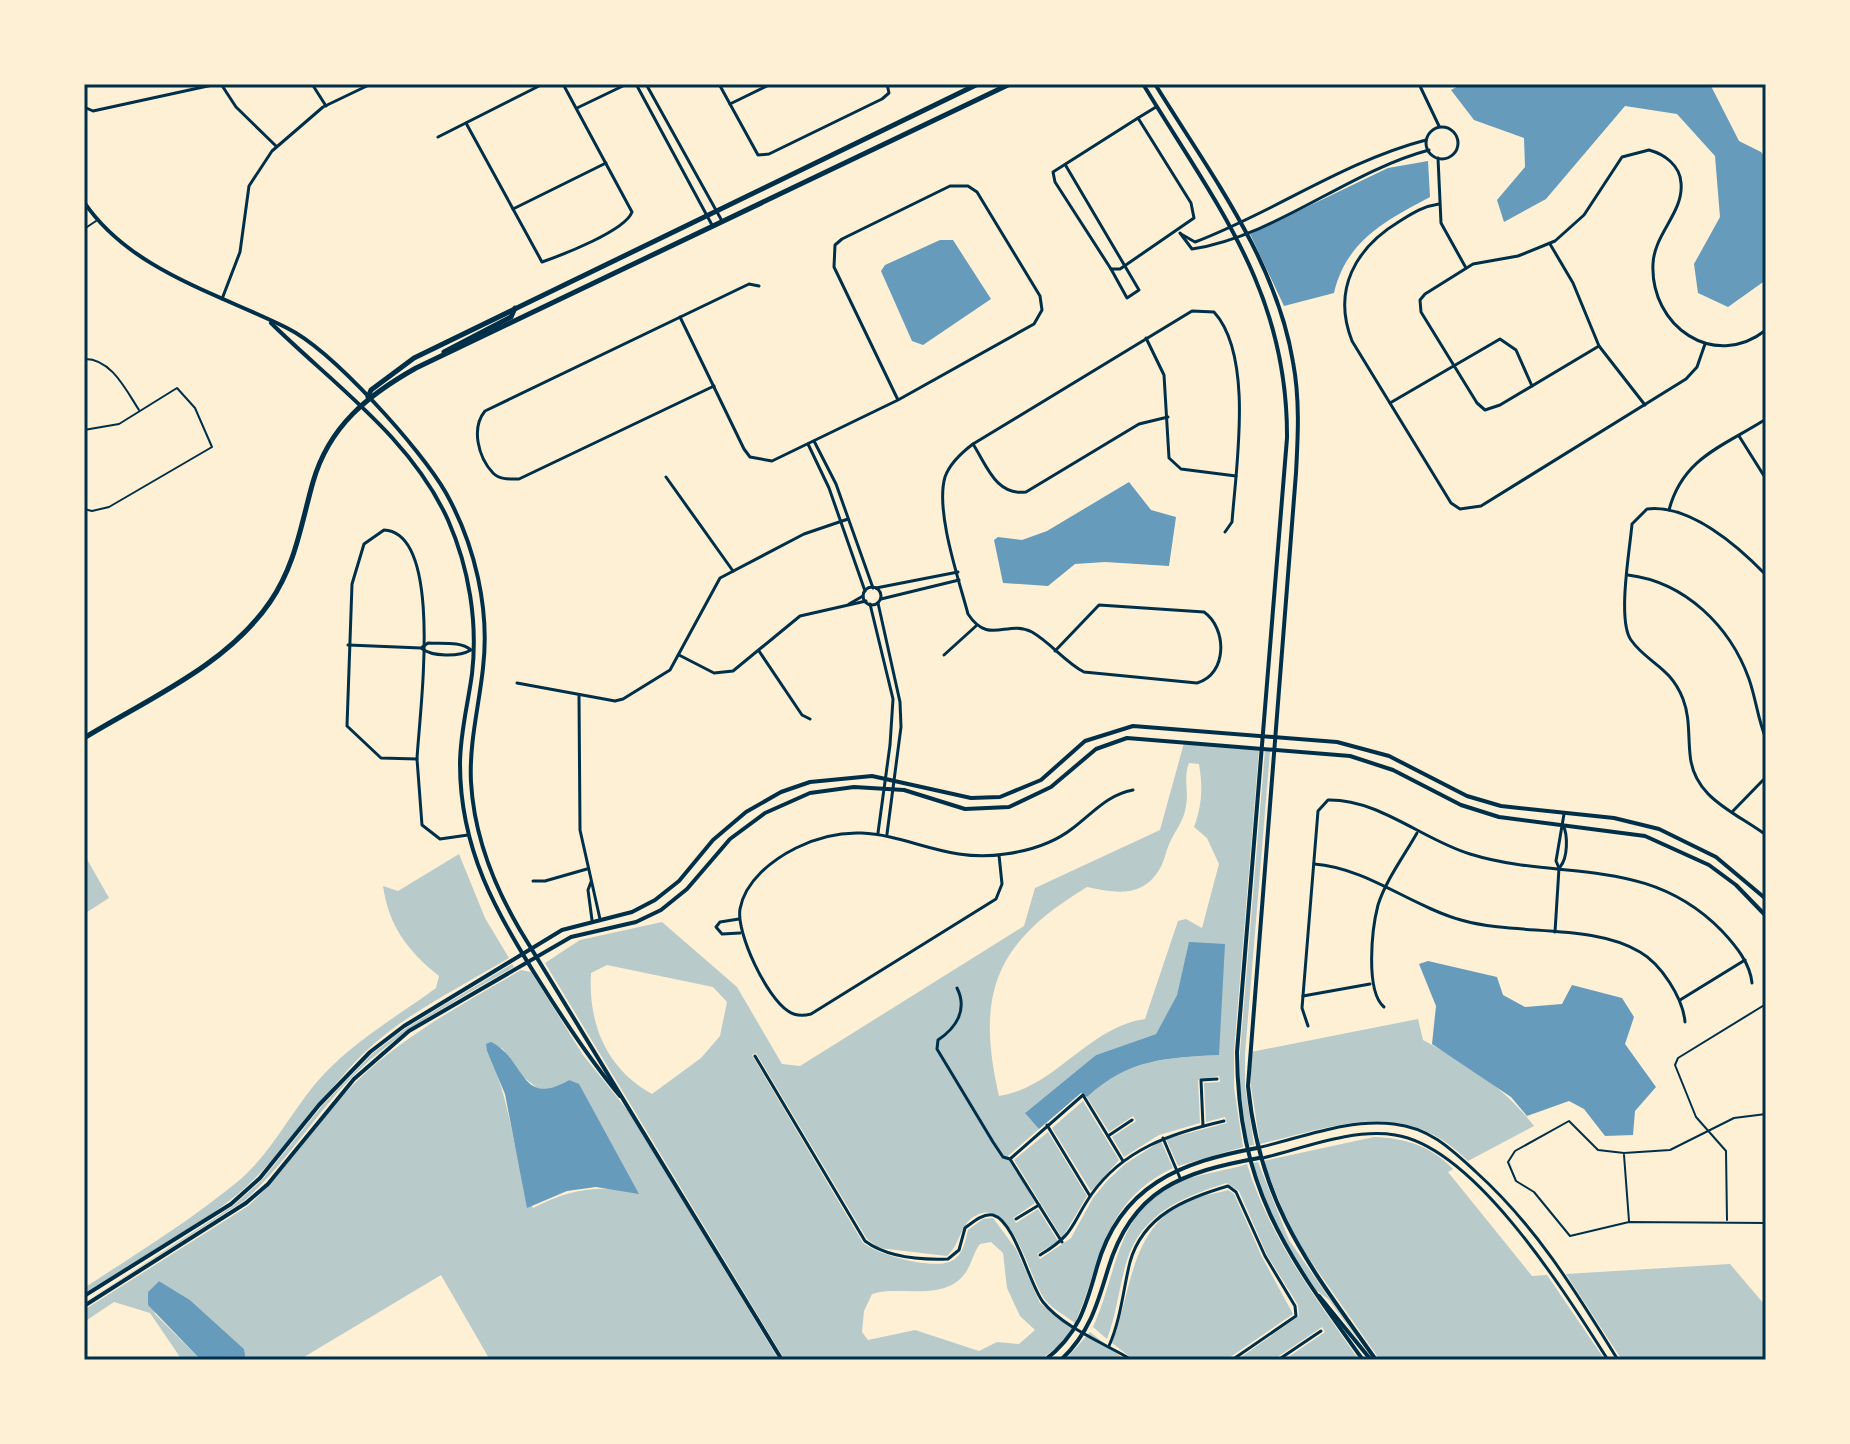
<svg xmlns="http://www.w3.org/2000/svg" width="1850" height="1444" font-family="'Nunito Sans',sans-serif">
<style>
.green{fill:#b9caca;fill-rule:evenodd}
.water{fill:#669bbc}
.lines{fill:none;stroke-linecap:round;stroke-linejoin:round}
.service{stroke:#003049;stroke-width:2}
.minor{stroke:#003049;stroke-width:3}
.tertiary{stroke:#003049;stroke-width:4}
.secondary{stroke:#003049;stroke-width:4}
.primary{stroke:#003049;stroke-width:5}
.neatline{fill:none;stroke:#003049;stroke-width:3}
</style>
<rect width="100%" height="100%" fill="#fdf0d5"/>
<g class="green">
<path d="M1184 743 1259 750 1234 1051V1088L1243 1147 1178 1166 1166 1139 1227 1123 1225 1117 1206 1122 1204 1083 1220 1082 1219 1076 1198 1080 1200 1123 1159 1135 1124 1157 1112 1137 1136 1121 1133 1116 1109 1132 1087 1097C1129 1059 1165 1058 1219 1055L1190 942 1177 995 1156 1034 1096 1055 1026 1112 1039 1129 1008 1156 1035 1203 1013 1218 1016 1223 1038 1209 1058 1241 1037 1254 1040 1259 1071 1238 1093 1198 1107 1181 1125 1164 1161 1141 1173 1168C1102 1202 1103 1259 1075 1323 1066 1316 1054 1310 1046 1301 1030 1282 1014 1200 979 1214 959 1222 962 1243 947 1256L879 1248 867 1239 756 1053 752 1055 863 1243C879 1255 929 1269 949 1262 963 1257 965 1242 968 1230L983 1219 993 1218 1016 1249 1040 1303 1072 1328 1060 1345 1040 1360H785L545 963 580 940 662 922 737 987 782 1064 800 1066 1024 926 1035 888 1160 830ZM1189 763 1199 764C1203 788 1202 805 1194 827L1207 838 1219 864 1202 928 1186 919 1178 921 1145 1019C1088 1027 1055 1088 999 1096 975 992 996 942 1087 887 1115 893 1142 898 1159 870 1165 861 1166 849 1171 840 1177 828 1184 820 1186 806 1189 791 1183 778 1189 763ZM607 965 713 987 727 1002 720 1036 701 1058 652 1094C607 1069 588 1025 591 973ZM991 1242 1003 1253 1007 1288 1020 1316 1035 1330 1019 1344 997 1342 979 1351 915 1330 868 1340 862 1332 864 1311 872 1294C899 1285 945 1303 966 1272 972 1263 973 1253 980 1244Z"/>
<path d="M1265 750 1270 751 1245 1054V1086L1254 1145 1248 1146 1240 1088V1052Z"/>
<path d="M84 854 109 898 84 914Z"/>
<path d="M459 854 485 918 509 958C461 987 406 1013 365 1052 318 1098 281 1161 229 1201 185 1235 132 1264 84 1293V1288C136 1254 188 1222 236 1183 273 1153 292 1108 324 1074 357 1039 398 1016 436 988L439 976C408 951 389 927 383 886L398 891Z"/>
<path d="M512 964 514 967C457 1000 400 1029 353 1076 314 1115 286 1164 244 1201L84 1303 233 1206 262 1180 321 1107 372 1054 406 1028Z"/>
<path d="M521 970 531 972 583 1055 629 1112 779 1360H490L441 1275 299 1360H246L244 1349 190 1300 159 1281 148 1292 155 1314 201 1360H182L150 1313 114 1302 84 1322V1310L248 1206C290 1168 318 1119 358 1080 406 1034 463 1004 521 970ZM502 1048 522 1076 541 1091H550L569 1080 623 1190C588 1186 565 1192 533 1208 512 1157 512 1100 487 1051Z"/>
<path d="M1418 1019 1423 1040C1466 1063 1504 1087 1534 1126L1468 1161C1404 1096 1337 1126 1260 1144L1251 1086V1052Z"/>
<path d="M1083 1101 1119 1160 1091 1191 1052 1128Z"/>
<path d="M1048 1132 1087 1196 1062 1238 1014 1160Z"/>
<path d="M1374 1137C1405 1138 1431 1146 1453 1169L1448 1172 1532 1276 1547 1275 1605 1360H1380L1294 1237 1263 1161Z"/>
<path d="M1258 1162 1289 1240 1370 1357 1329 1300 1316 1290 1287 1245 1262 1195 1252 1163Z"/>
<path d="M1247 1164C1270 1239 1315 1297 1359 1360H1284L1325 1332 1322 1327 1273 1360H1237L1299 1316 1298 1305 1267 1255 1239 1191 1227 1183C1184 1196 1142 1213 1127 1260 1119 1286 1117 1313 1107 1339L1093 1327C1118 1273 1116 1207 1181 1181 1202 1173 1226 1171 1247 1164Z"/>
<path d="M1228 1190 1234 1194 1262 1257 1293 1314 1226 1360H1134L1112 1343C1132 1292 1129 1230 1185 1202 1198 1196 1214 1194 1228 1190Z"/>
<path d="M1730 1264 1764 1304 1766 1360H1622L1566 1274Z"/>
<path d="M1090 1332 1125 1360H1065Z"/>
</g>
<g class="water">
<path d="M1462 84H1710L1739 141 1761 152 1766 159V280L1728 307 1698 293 1694 264 1720 217 1715 156 1677 114 1625 106 1546 199 1504 222 1497 200 1525 167 1524 138 1474 120 1451 90Z"/>
<path d="M1428 161 1430 197C1385 221 1346 241 1334 293L1284 306 1250 234 1388 168Z"/>
<path d="M940 240H953L991 299 923 345 912 341 881 271 885 265Z"/>
<path d="M1129 482 1151 510 1176 517 1169 566 1105 562 1075 564 1048 586 1003 583 994 540 998 537 1022 540 1047 531Z"/>
<path d="M1189 942 1225 944 1219 1055C1164 1058 1129 1059 1087 1097L1081 1093 1039 1129 1025 1113 1096 1055 1156 1034 1177 995Z"/>
<path d="M1428 961 1497 977 1503 995 1525 1007 1562 1004 1572 985 1622 998 1634 1017 1625 1044 1656 1087 1635 1111 1633 1135 1605 1136 1584 1109 1569 1101 1527 1116 1511 1097 1432 1044 1436 1006 1419 964Z"/>
<path d="M491 1042C526 1059 520 1109 569 1080L579 1084 639 1194 596 1187 567 1191 527 1208 505 1094 487 1051 486 1044Z"/>
<path d="M159 1281 190 1300 244 1349 246 1360H201L148 1305V1292Z"/>
</g>
<g class="lines">
<g class="service">
<path d="M84 229 96 221"/>
<path d="M84 359C111 358 126 390 139 410"/>
<path d="M84 430 119 424 177 388 195 408 212 447 109 507 92 511 84 509"/>
<path d="M1766 1114 1734 1118 1670 1150 1624 1153 1598 1150 1569 1121 1515 1151 1508 1162 1516 1181 1534 1192 1570 1236 1629 1222 1766 1223"/>
<path d="M1624 1155 1629 1221"/>
<path d="M1727 1220 1726 1151 1696 1117 1675 1065 1678 1058 1766 1004"/>
</g>
<g class="minor">
<path d="M221 84 236 107 276 146"/>
<path d="M312 84 326 106"/>
<path d="M636 84 712 225"/>
<path d="M646 84 722 221"/>
<path d="M719 84 758 155 769 154 882 99 889 93 887 84"/>
<path d="M1419 84 1439 126"/>
<path d="M730 104 771 84"/>
<path d="M84 107 93 111 217 84"/>
<path d="M577 108 627 84"/>
<path d="M1138 118 1191 203 1194 218 1120 269H1111L1055 182 1053 172Z"/>
<path d="M1138 118 1156 107"/>
<path d="M466 123 542 262C562 255 625 231 632 212L563 84"/>
<circle cx="1442" cy="143" r="16"/>
<path d="M438 137 543 84"/>
<path d="M1438 158 1441 223 1466 268"/>
<path d="M1066 166 1139 290 1127 298 1111 269"/>
<path d="M1439 204C1424 206 1413 213 1400 221 1355 248 1332 290 1352 341L1451 503 1460 509 1481 506 1686 379 1697 367 1705 344"/>
<path d="M513 209 606 163"/>
<path d="M1180 233 1192 249C1276 236 1347 172 1429 150"/>
<path d="M1181 234 1195 242C1272 213 1345 161 1426 140"/>
<path d="M1550 244 1573 283 1599 346 1645 405"/>
<path d="M222 299 240 252 249 186 272 151 323 107 371 84"/>
<path d="M680 317 744 449 750 457 772 461 898 400 1034 324 1042 310 1040 296 977 192 968 186H950L842 239 835 245 834 267 898 400"/>
<path d="M1146 338 1164 375 1169 458 1181 469 1236 476"/>
<path d="M1599 346 1500 405 1485 410 1477 403 1421 312 1420 300 1425 294 1473 264 1518 256 1555 241 1584 215 1622 157 1649 150C1664 154 1680 165 1681 183 1684 212 1654 234 1653 264 1650 326 1714 371 1766 330"/>
<path d="M714 386 519 479C510 479 500 480 493 473 478 457 471 428 485 411L749 284 759 286"/>
<path d="M1390 403 1500 339 1516 350 1532 386"/>
<path d="M1739 436 1766 479"/>
<path d="M814 441 836 484 873 588"/>
<path d="M808 444 829 488 865 591"/>
<path d="M973 444C987 466 996 496 1026 492L1139 424 1168 417"/>
<path d="M666 477 733 571"/>
<path d="M1669 510C1683 457 1724 446 1766 419"/>
<path d="M384 530C445 533 419 715 417 759L381 758 347 726 352 584 364 544Z"/>
<path d="M1628 575C1685 582 1730 626 1749 679 1756 699 1758 720 1766 739"/>
<path d="M1766 575C1738 546 1690 504 1647 509L1632 524C1630 549 1617 620 1631 640 1647 663 1670 666 1683 699 1690 717 1688 735 1690 754 1693 798 1735 812 1766 835"/>
<circle cx="872" cy="596" r="9"/>
<path d="M876 588 958 572"/>
<path d="M881 599 959 580"/>
<path d="M878 603 900 702 901 727 887 834"/>
<path d="M849 604 863 596"/>
<path d="M870 604 893 699 890 745 878 833"/>
<path d="M348 645 421 648C432 657 459 657 471 650 460 641 442 644 428 643L421 648"/>
<path d="M759 651 802 715 810 719"/>
<path d="M1055 651 1099 605 1204 612C1227 628 1228 674 1197 683L1084 672C1065 662 1051 643 1032 632 1007 619 989 646 968 614 959 580 935 511 945 477 950 463 961 453 973 444L1192 311 1214 312C1254 356 1236 467 1232 522L1225 532"/>
<path d="M679 655 714 673 733 671 800 616 866 601"/>
<path d="M944 655 976 626"/>
<path d="M517 683 615 701 623 699 670 670 720 578 804 534 848 519"/>
<path d="M579 695 580 830 600 919"/>
<path d="M417 759 422 825 440 839 468 835"/>
<path d="M1733 811 1766 777"/>
<path d="M999 855 1002 884 996 899 811 1014C803 1016 795 1016 788 1011 767 998 736 933 740 909 745 881 772 860 796 848 881 806 926 867 1005 854 1028 851 1054 843 1073 828 1094 812 1107 795 1133 790"/>
<path d="M1314 864C1367 868 1411 906 1461 920 1516 936 1592 923 1640 952 1661 964 1683 998 1685 1022"/>
<path d="M1560 867C1568 858 1568 835 1563 825"/>
<path d="M533 881H545L587 869"/>
<path d="M591 882 588 890 592 920"/>
<path d="M739 919 720 922 716 927 722 934 740 933"/>
<path d="M1555 932 1559 868 1556 861 1564 814"/>
<path d="M957 988C968 1010 956 1028 938 1040L937 1049 993 1142 1003 1157 1010 1159"/>
<path d="M1303 996 1370 984"/>
<path d="M1680 1000 1745 960"/>
<path d="M1384 1007C1365 991 1372 928 1378 905 1386 880 1404 856 1417 833"/>
<path d="M1308 1026 1302 1008 1318 811 1328 800C1379 799 1423 840 1470 854 1561 882 1647 854 1722 931 1736 946 1750 963 1752 983"/>
<path d="M755 1056 865 1241C888 1258 921 1260 948 1259L959 1250 965 1228C973 1222 983 1213 993 1215 1015 1221 1029 1284 1043 1302 1064 1328 1104 1343 1132 1360"/>
<path d="M1047 1125 1090 1196"/>
<path d="M1203 1126 1201 1080 1217 1079"/>
<path d="M1108 1136 1132 1120"/>
<path d="M1163 1138 1180 1178"/>
<path d="M1257 1148C1301 1138 1349 1118 1394 1124 1430 1128 1451 1149 1476 1172 1536 1226 1576 1292 1618 1360"/>
<path d="M1263 1158C1304 1148 1353 1128 1395 1135 1475 1147 1566 1294 1608 1360"/>
<path d="M1016 1219 1039 1205"/>
<path d="M1062 1242 1010 1159 1083 1095 1123 1161"/>
<path d="M1040 1255C1075 1234 1070 1226 1091 1195 1123 1149 1172 1133 1224 1121"/>
<path d="M1109 1346C1121 1319 1123 1290 1130 1262 1143 1215 1187 1198 1228 1186L1236 1192 1265 1256 1295 1306 1296 1316 1232 1360"/>
<path d="M1278 1360 1321 1331"/>
</g>
<g class="tertiary">
<path d="M84 202C130 270 217 293 287 328 332 350 421 449 446 493 475 545 490 609 483 668 479 706 469 743 471 782 474 836 493 884 520 930L782 1360"/>
<path d="M271 323C333 384 411 438 448 520 469 568 478 622 472 674 468 704 460 733 460 764 460 849 496 913 540 982 565 1022 590 1060 620 1096"/>
<path d="M84 1296 231 1204 260 1178 319 1105 370 1052 404 1026 562 930 632 912 655 900 679 881 713 840 746 812 781 792 810 782 872 776 971 798 1000 797 1041 780 1085 741 1133 726 1337 742 1389 756 1467 796 1501 806 1614 818 1659 829 1716 857 1766 899"/>
<path d="M84 1306 246 1203 268 1184 354 1079 409 1031 571 937 636 922 661 910 687 889 730 839 765 813 810 793 854 787 904 790 965 809 1009 807 1051 787 1096 749 1127 738 1350 756 1393 770 1461 805 1499 817 1645 836 1709 865 1736 885 1766 916"/>
<path d="M1045 1360C1079 1334 1086 1306 1097 1267 1120 1185 1181 1162 1257 1148"/>
<path d="M1061 1360C1089 1333 1097 1306 1108 1269 1132 1189 1182 1172 1259 1158"/>
</g>
<g class="secondary">
<path d="M1143 84C1215 203 1288 291 1287 438L1237 1052C1238 1189 1286 1253 1363 1360"/>
<path d="M1155 84C1209 172 1276 259 1293 362 1300 399 1298 436 1296 473L1248 1086C1260 1206 1309 1265 1376 1360"/>
<path d="M1319 1296 1371 1360"/>
</g>
<g class="primary">
<path d="M444 352 511 317 515 308"/>
<path d="M368 397 371 390 414 358 978 84"/>
<path d="M84 738C148 699 227 665 270 602 296 564 301 524 313 482 329 426 368 395 416 368L1010 84"/>
</g>
</g>
<rect width="1850" height="1444" fill="none" stroke="#fdf0d5" stroke-width="172"/>
<rect x="86" y="86" width="1678" height="1272" class="neatline"/>
</svg>
